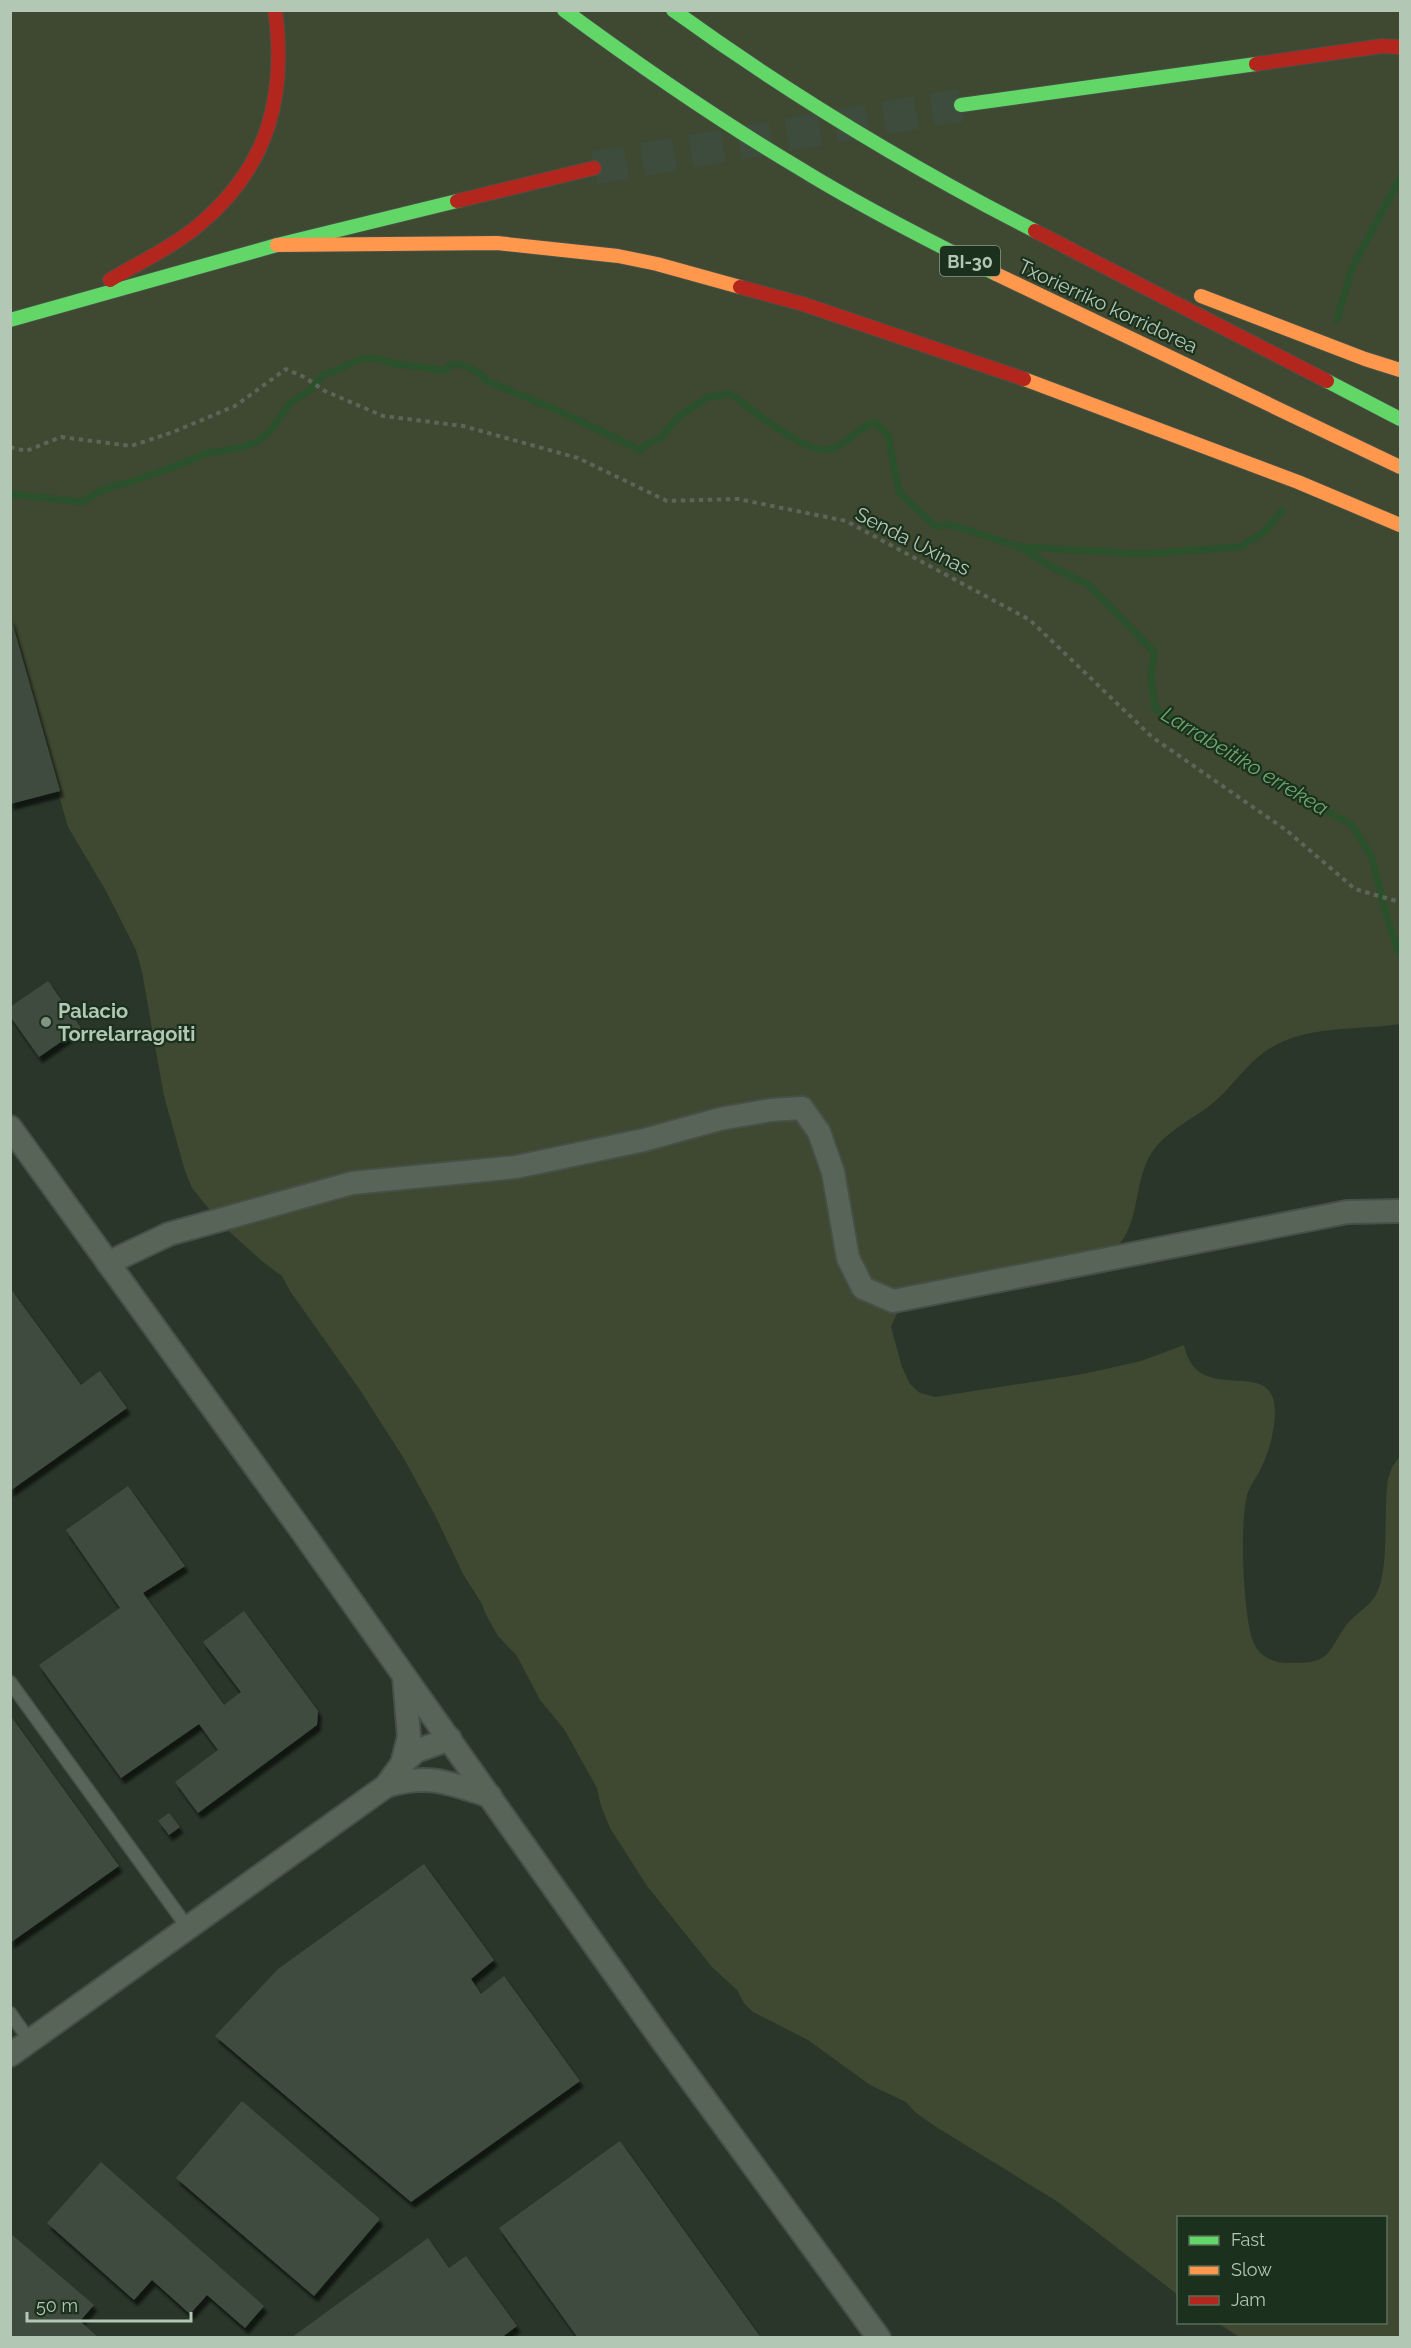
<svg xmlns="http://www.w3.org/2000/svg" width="1411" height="2348" font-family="Raleway,sans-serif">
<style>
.green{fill:#3f4830}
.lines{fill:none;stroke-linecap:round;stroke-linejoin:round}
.stream{stroke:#2a512c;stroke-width:7}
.building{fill:#404c40;filter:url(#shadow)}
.highway-tunnel{stroke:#3e4c3e;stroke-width:33;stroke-dasharray:33 16;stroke-linecap:butt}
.lane-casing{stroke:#465047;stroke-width:15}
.street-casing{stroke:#465047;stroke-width:26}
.fast-casing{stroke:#465146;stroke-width:16}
.slow-casing{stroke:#465146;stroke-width:16}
.jam-casing{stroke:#465146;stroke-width:16}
.path{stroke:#5b655a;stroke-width:4;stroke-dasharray:4.5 4.5;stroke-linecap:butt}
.lane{stroke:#596459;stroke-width:12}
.street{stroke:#596459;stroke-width:22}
.fast{stroke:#63d668;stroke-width:14}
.slow{stroke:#ff974d;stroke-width:14}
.jam{stroke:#b3261e;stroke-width:14}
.poi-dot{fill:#829583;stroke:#1c311d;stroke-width:2}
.labels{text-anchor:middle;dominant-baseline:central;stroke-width:4.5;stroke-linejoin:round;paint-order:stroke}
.shield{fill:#1c311d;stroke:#859b87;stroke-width:1.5}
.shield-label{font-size:18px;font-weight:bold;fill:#b2c8b4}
.street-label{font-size:20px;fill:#b2c8b4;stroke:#1c311d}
.poi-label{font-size:20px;font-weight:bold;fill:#b2c8b4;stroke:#1c311d;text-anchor:start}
.water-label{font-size:21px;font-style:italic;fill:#6ba76d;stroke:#1c311d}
</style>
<defs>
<filter id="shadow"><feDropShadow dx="3.5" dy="6" stdDeviation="1.5" flood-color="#0009"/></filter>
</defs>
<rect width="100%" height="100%" fill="#293629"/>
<path class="green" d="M10 11H1400V1024C1355 1031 1302 1024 1263 1053 1244 1067 1232 1087 1214 1102 1194 1119 1165 1131 1151 1154 1133 1183 1141 1222 1116 1248L898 1311 891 1327 902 1367 910 1384 920 1393 935 1397 1083 1374 1141 1361 1184 1345C1196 1404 1261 1362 1273 1398 1279 1418 1270 1450 1261 1468 1257 1477 1251 1484 1248 1492 1239 1518 1243 1615 1253 1641 1259 1658 1276 1664 1293 1663 1333 1663 1327 1651 1347 1624 1355 1614 1369 1607 1376 1595 1390 1569 1383 1511 1388 1479L1392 1467 1400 1456V2337H1239L1218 2323 1386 2322V2218H1178V2295L1058 2202 933 2125 915 2112 906 2102 870 2085 808 2040 753 2012 744 2003 737 1990 712 1967 647 1886 610 1828 601 1806 597 1788 564 1729 540 1700 517 1656 498 1636 486 1615 482 1604 463 1574 435 1515 403 1457 360 1390 290 1291 282 1276 263 1262 222 1225 192 1188 185 1171 164 1096 142 972 136 950 106 891 68 827 52 771 11 667Z"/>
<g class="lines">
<g class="stream">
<path d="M1337 320 1352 268 1400 178"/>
<path d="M10 494 82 502 101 491 116 485 125 484 184 463 207 453 241 448 256 442 268 434 290 403 309 391 324 374C340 373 353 358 369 358 377 357 387 363 396 364 412 366 428 367 443 371 446 369 448 366 452 365 463 362 481 373 487 381L561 412 640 450 650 442 661 438 677 418 708 397 731 394C751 409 808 457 832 449 849 443 858 426 876 423L888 435 899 492 935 526 952 525 1020 547 1050 566 1089 585 1154 652 1151 677 1155 709 1239 755 1252 769 1304 800 1351 824 1372 857 1385 911 1398 951 1400 952"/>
<path d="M1023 547 1140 554 1240 547 1263 533 1282 511"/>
</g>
</g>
<g class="building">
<path d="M10 615 60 791 10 804Z"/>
<path d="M48 981 81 1028 39 1057 10 1016V1007Z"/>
<path d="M10 1288 81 1385 100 1371 127 1408 10 1491Z"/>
<path d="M128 1486 185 1566 143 1593 224 1705 241 1692 203 1642 244 1611 318 1711 317 1725 198 1813 175 1782 218 1750 199 1724 121 1778 39 1665 120 1608 66 1530Z"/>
<path d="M10 1715 119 1866 10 1943Z"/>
<path d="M169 1813 180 1827 169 1835 158 1821Z"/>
<path d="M424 1864 494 1960 471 1979 481 1994 504 1976 580 2081 411 2202 215 2036 278 1969Z"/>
<path d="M242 2101 380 2219 314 2296 176 2178Z"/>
<path d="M620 2141 761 2338H578L499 2228Z"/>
<path d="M101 2162 264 2306 245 2328 207 2295 190 2314 152 2280 134 2300 47 2223Z"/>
<path d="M10 2233 94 2305 80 2321 99 2338H10Z"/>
<path d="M428 2238 449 2268 466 2256 517 2326 501 2338H291Z"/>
</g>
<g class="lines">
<path class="highway-tunnel" d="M594 168 961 105"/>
<g class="lane-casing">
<g id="lane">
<path d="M10 1682 188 1928"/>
<path d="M10 2013 30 2041"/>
</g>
</g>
<g class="street-casing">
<g id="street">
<path d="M10 1127 301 1530 661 2039 879 2338"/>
<path d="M108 1263 169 1234 352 1183 516 1167 644 1140 720 1119 771 1110 802 1108 819 1132 833 1172 848 1258 863 1288 893 1301 1347 1212 1400 1211"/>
<path d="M402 1764 416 1751 450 1739"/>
<path d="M386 1786C429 1773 449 1783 490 1796"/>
<path d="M10 2055 386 1786 402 1764 409 1737 404 1676"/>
</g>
</g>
<g class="fast-casing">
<g id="fast">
<path d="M564 10C640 66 718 120 799 168 862 207 929 241 996 274"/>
<path d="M673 10C788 93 908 166 1035 231"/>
<path d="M961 105 1256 64"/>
<path d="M10 320 277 245 457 201"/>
<path d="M1327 381 1400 419"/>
</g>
</g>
<g class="slow-casing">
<g id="slow">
<path d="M277 245 497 243 618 256 657 264 740 287"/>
<path d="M996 274 1400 467"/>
<path d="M1201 296 1365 359 1400 370"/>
<path d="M1024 379 1298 482 1400 525"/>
</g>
</g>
<g class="jam-casing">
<g id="jam">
<path d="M1256 64 1382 46 1400 47"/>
<path d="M457 201 594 168"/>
<path d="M1035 231 1327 381"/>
<path d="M110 280C140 262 173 247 200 224 268 167 287 96 275 10"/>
<path d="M740 287 803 304 1024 379"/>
</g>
</g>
<path class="path" d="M10 447 26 451 61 437 131 446 173 432 235 406 286 369 304 377 325 391 383 416 463 426 578 458 667 501 738 499 846 521 1030 620 1152 737 1286 830 1355 889 1400 902"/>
<use href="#lane" class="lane"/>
<use href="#street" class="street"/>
<use href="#fast" class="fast"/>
<use href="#slow" class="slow"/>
<use href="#jam" class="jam"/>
</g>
<circle class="poi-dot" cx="46" cy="1022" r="6"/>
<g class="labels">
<rect class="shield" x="940" y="246" width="60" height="30" rx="4.5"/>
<g class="shield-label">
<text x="970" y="261">BI-30</text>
</g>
<g class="street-label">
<text transform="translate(1108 306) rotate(25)">Txorierriko korridorea</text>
<text transform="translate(913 541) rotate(27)">Senda Uxinas</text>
</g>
<g class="poi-label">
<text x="58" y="1011">Palacio<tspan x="58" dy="23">Torrelarragoiti</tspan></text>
</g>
<g class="water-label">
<text transform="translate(1245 761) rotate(31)">Larrabeitiko errekea</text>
</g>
</g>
<rect width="1411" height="2348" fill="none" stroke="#b2c8b4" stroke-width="24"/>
<rect x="1177" y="2216" width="210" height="108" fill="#1c311d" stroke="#586d59" stroke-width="1.5"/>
<rect x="1189" y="2236" width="30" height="9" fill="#63d668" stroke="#586d59" stroke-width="1.5"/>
<text x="1231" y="2246" font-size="18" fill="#b2c8b4">Fast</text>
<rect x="1189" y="2266" width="30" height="9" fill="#ff974d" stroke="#586d59" stroke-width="1.5"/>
<text x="1231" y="2276" font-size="18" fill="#b2c8b4">Slow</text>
<rect x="1189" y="2296" width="30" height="9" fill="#b3261e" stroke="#586d59" stroke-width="1.5"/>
<text x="1231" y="2306" font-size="18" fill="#b2c8b4">Jam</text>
<path d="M27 2312v9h164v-9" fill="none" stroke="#b2c8b4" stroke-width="3"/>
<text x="36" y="2312" font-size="18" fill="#b2c8b4" stroke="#1c311d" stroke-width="4.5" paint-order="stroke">50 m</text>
</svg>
